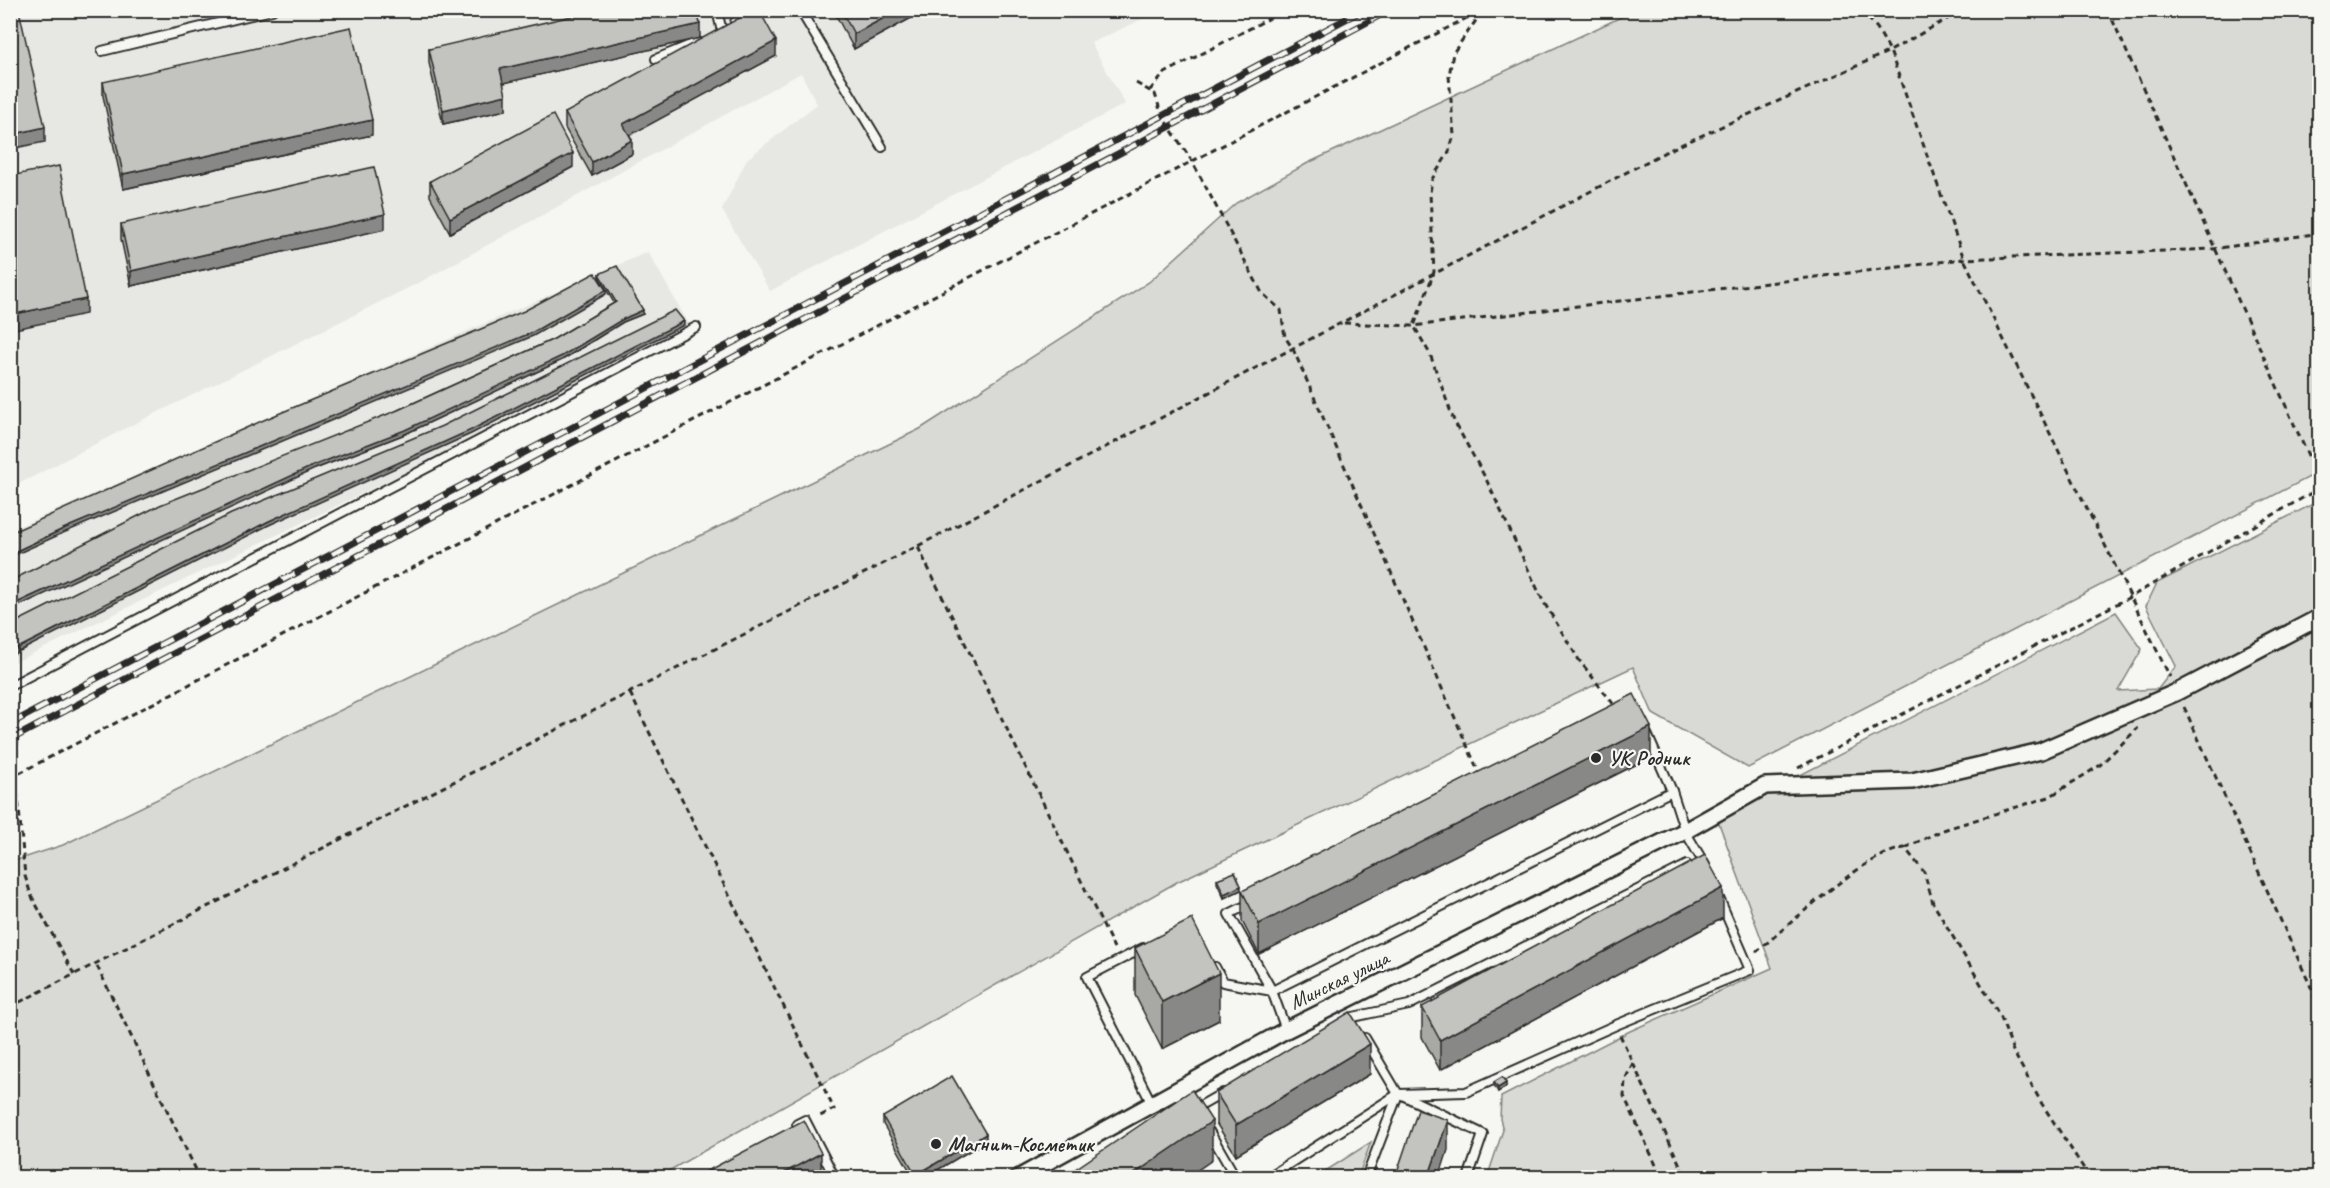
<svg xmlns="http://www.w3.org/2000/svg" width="2330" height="1188" font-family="Caveat,sans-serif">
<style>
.built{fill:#e7e7e3}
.green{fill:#d9d9d5;stroke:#828280;stroke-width:1.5}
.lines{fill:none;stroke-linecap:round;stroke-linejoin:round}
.service-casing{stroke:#2b2b2b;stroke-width:12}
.minor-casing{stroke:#2b2b2b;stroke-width:20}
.path{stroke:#2b2b2b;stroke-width:3;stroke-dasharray:6 4.5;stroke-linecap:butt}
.service{stroke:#f6f6f2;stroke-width:8}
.minor{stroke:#f6f6f2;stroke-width:15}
.rail-casing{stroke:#2b2b2b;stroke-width:7}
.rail{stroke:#f6f6f2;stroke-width:4.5;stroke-dasharray:14;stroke-linecap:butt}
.wall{fill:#a8a8a5;stroke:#2b2b2b;stroke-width:1.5}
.shaded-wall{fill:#888886;stroke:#2b2b2b;stroke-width:1.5}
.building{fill:#c3c3c0;stroke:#2b2b2b;stroke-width:1.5}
.poi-dot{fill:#2b2b2b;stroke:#f6f6f2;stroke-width:2}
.labels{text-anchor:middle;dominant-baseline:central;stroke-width:4.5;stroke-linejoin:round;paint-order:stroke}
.poi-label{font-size:21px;font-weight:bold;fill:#2b2b2b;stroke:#f6f6f2;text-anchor:start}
.street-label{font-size:21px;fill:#2b2b2b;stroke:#f6f6f2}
</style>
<rect width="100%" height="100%" fill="#f6f6f2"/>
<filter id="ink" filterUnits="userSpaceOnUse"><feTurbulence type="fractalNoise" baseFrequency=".0167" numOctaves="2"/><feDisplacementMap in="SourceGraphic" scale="12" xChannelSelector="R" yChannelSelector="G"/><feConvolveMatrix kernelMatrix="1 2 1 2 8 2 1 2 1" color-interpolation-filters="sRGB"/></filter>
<g filter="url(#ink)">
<g class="built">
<path d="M11 11H1160L1091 43 1125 104 770 291 722 210 747 159 817 104 801 73 422 281 126 428 11 488Z"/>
<path d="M648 252 690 326 462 445 11 664V530Z"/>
</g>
<g class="green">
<path d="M1634 11H2319V472L1748 768 1653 714 1633 667 1177 882 658 1177H11V862L63 845 920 429 1149 282 1236 203 1308 163Z"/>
<path d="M2319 501V1177L1487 1178 1503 1130 1500 1119 1501 1097 1630 1031 1772 968 1717 818 2116 612 2142 649 2118 691 2158 689 2176 666 2146 606 2157 583Z"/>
<path d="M1371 1142 1358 1177H1316Z"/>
</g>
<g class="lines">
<g class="service-casing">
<g id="service">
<path d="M717 10 722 32"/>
<path d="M800 10 882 147"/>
<path d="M735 22 751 10"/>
<path d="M102 51 272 10"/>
<path d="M656 59 698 42"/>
<path d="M10 686 696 327"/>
<path d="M1647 734 1672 791 1685 831 1705 865"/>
<path d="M1249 904 1229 914 1272 991 1286 1030"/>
<path d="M1143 948 1087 977 1152 1104"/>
<path d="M1215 967 1223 982 1272 991 1672 791"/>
<path d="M1345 1022 1353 1017 1409 1005 1687 865"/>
<path d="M1365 1038 1398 1094 1366 1178"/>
<path d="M1400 1094 1483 1134 1468 1178"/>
<path d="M1195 1109 1223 1093"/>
<path d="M797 1124 805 1120 835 1178"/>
<path d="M1209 1131 1236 1178"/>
<path d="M1267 1178 1398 1094 1466 1092 1616 1025 1750 970 1719 898"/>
</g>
</g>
<g class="minor-casing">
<path id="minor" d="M1018 1178 1286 1030 1685 831 1765 786 1912 781 2041 751 2177 692 2320 617"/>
</g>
<g class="path">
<path d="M1861 10 1877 28 1890 51 1964 259 2170 677"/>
<path d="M2108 10 2320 482"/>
<path d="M1482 12 1453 53 1449 76 1454 135 1449 152 1432 179 1430 193 1434 272 1414 326 1430 354 1454 421 1486 479 1543 601 1579 660 1615 706"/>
<path d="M1136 83 1155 94 1162 116 1192 161 1262 293 1281 310 1285 337 1293 349 1480 775"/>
<path d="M1150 90 1165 73 1285 10"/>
<path d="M1344 323 1414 326 1964 259 2213 249 2320 233"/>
<path d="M918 547 1114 948"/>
<path d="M630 693 834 1109 818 1117"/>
<path d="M13 698 18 720 16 775 25 876 31 895 75 976"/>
<path d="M2184 707 2320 1007"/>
<path d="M1798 768 2132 596 2320 488"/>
<path d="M10 778 1482 10"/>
<path d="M1905 848 1943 830 2049 797 2099 766 2138 728"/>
<path d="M1756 952C1790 925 1865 852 1905 848L1924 872 1933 903 2001 1018 2013 1051 2042 1104 2090 1178"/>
<path d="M97 966 200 1178"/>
<path d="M10 1007 918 546 1667 151 1890 51 1963 10"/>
<path d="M1620 1035 1686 1178"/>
<path d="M1633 1063 1625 1080 1624 1096 1662 1178"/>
</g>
<use href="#service" class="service"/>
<use href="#minor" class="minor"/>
<g class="rail-casing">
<g id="rail">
<path d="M10 724 1363 10"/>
<path d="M10 740 1390 10"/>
</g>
</g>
<use href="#rail" class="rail"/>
</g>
<g class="wall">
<path d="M833 10H926L854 49Z"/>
<path d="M700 38 503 83 506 110 443 124 429 63V49Z"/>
<path d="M776 56 629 135 632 154 592 176 565 128V113Z"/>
<path d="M103 82 372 135 123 189 103 96Z"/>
<path d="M573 167 450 233 430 196V181Z"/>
<path d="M121 224 385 229 131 286 121 239Z"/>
<path d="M599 274 643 314 623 322 562 360 405 434 315 469 398 410 554 339 614 303 599 277Z"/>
<path d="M1651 757 1259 954 1242 921V891Z"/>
<path d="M1217 879 1241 890 1224 898 1217 883Z"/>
<path d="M1723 918 1440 1070 1422 1037V1007Z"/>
<path d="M1135 948 1219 1020 1162 1049 1135 995Z"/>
<path d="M1370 1074 1236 1155 1216 1123V1093Z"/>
<path d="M1494 1082 1506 1087 1498 1092 1494 1085Z"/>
<path d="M883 1117 986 1141 924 1178H914L883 1124Z"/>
</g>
<g class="shaded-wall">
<path d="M899 10H926L854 49V34Z"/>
<path d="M700 24V38L500 84V69Z"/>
<path d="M776 41V56L623 139V124Z"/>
<path d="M506 95V110L443 124V110Z"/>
<path d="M372 120V135L123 189V174Z"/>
<path d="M45 127V142L10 149V135Z"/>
<path d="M632 140V154L592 176V162Z"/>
<path d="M573 153V167L450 233V218Z"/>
<path d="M385 214V229L131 286V271Z"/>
<path d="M606 290V294L533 336 63 533 10 557V554L63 529Z"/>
<path d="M86 299V314L10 330V315Z"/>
<path d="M643 310V314L623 322 562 360 405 434 315 469 10 610V606L623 319Z"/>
<path d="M684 321V325L471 434 269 525 10 656V652L269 521Z"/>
<path d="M1651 727V757L1259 954V924Z"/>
<path d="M1241 886V890L1224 898V894Z"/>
<path d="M1723 888V918L1440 1070V1040Z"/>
<path d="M1219 973V1020L1162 1049V1002Z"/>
<path d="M1370 1044V1074L1236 1155V1125Z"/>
<path d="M1506 1083V1087L1498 1092V1088Z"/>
<path d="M1448 1120V1150L1439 1178H1428Z"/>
<path d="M1212 1121V1160L1186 1178H1128Z"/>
<path d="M986 1134V1141L924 1178H916V1175Z"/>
<path d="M821 1153V1178H775Z"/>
</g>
<g class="building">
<path d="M10 10H19L45 127 10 135Z"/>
<path d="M598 10H697L700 24 500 69 506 95 443 110 429 49Z"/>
<path d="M754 10H759L776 41 623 124 632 140 592 162 565 113Z"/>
<path d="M841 10H899L854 34Z"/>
<path d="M351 27 372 120 123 174 103 82Z"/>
<path d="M553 115 573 153 450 218 430 181Z"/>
<path d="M59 166 86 299 10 315V176Z"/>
<path d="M374 167 385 214 131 271 121 224Z"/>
<path d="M617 266 643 310 623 319 562 356 405 430 315 465 10 606V581L160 505 398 410 554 339 616 302 599 274Z"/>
<path d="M595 273 606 290 533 332 63 529 10 554V533L266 419 524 311Z"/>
<path d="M675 310 684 321 471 430 269 521 10 652V625L231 514 442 426Z"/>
<path d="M1634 694 1651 727 1259 924 1242 891Z"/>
<path d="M1705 855 1723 888 1440 1040 1422 1007Z"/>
<path d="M1235 872 1241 886 1224 894 1217 879Z"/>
<path d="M1192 919 1219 973 1162 1002 1135 948Z"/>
<path d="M1350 1012 1370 1044 1236 1125 1216 1093Z"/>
<path d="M952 1076 986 1134 916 1175 883 1117Z"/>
<path d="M1502 1077 1506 1083 1498 1088 1494 1082Z"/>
<path d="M1192 1090 1212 1121 1128 1178H1062Z"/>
<path d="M1418 1110 1448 1120 1428 1178H1395Z"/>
<path d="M804 1120 821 1153 775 1178H694Z"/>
</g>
</g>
<g class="poi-dot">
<circle cx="1596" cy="758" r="6"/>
<circle cx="936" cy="1144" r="6"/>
</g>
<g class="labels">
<g class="poi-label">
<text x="1608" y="758">УК Родник</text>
<text x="948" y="1144">Магнит-Косметик</text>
</g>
<g class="street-label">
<text transform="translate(1339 980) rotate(-26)">Минская улица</text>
</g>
</g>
<rect width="2330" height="1188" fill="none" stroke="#f6f6f2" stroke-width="36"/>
<rect x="18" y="18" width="2294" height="1152" fill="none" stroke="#2b2b2b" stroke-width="2" filter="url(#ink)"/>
</svg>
